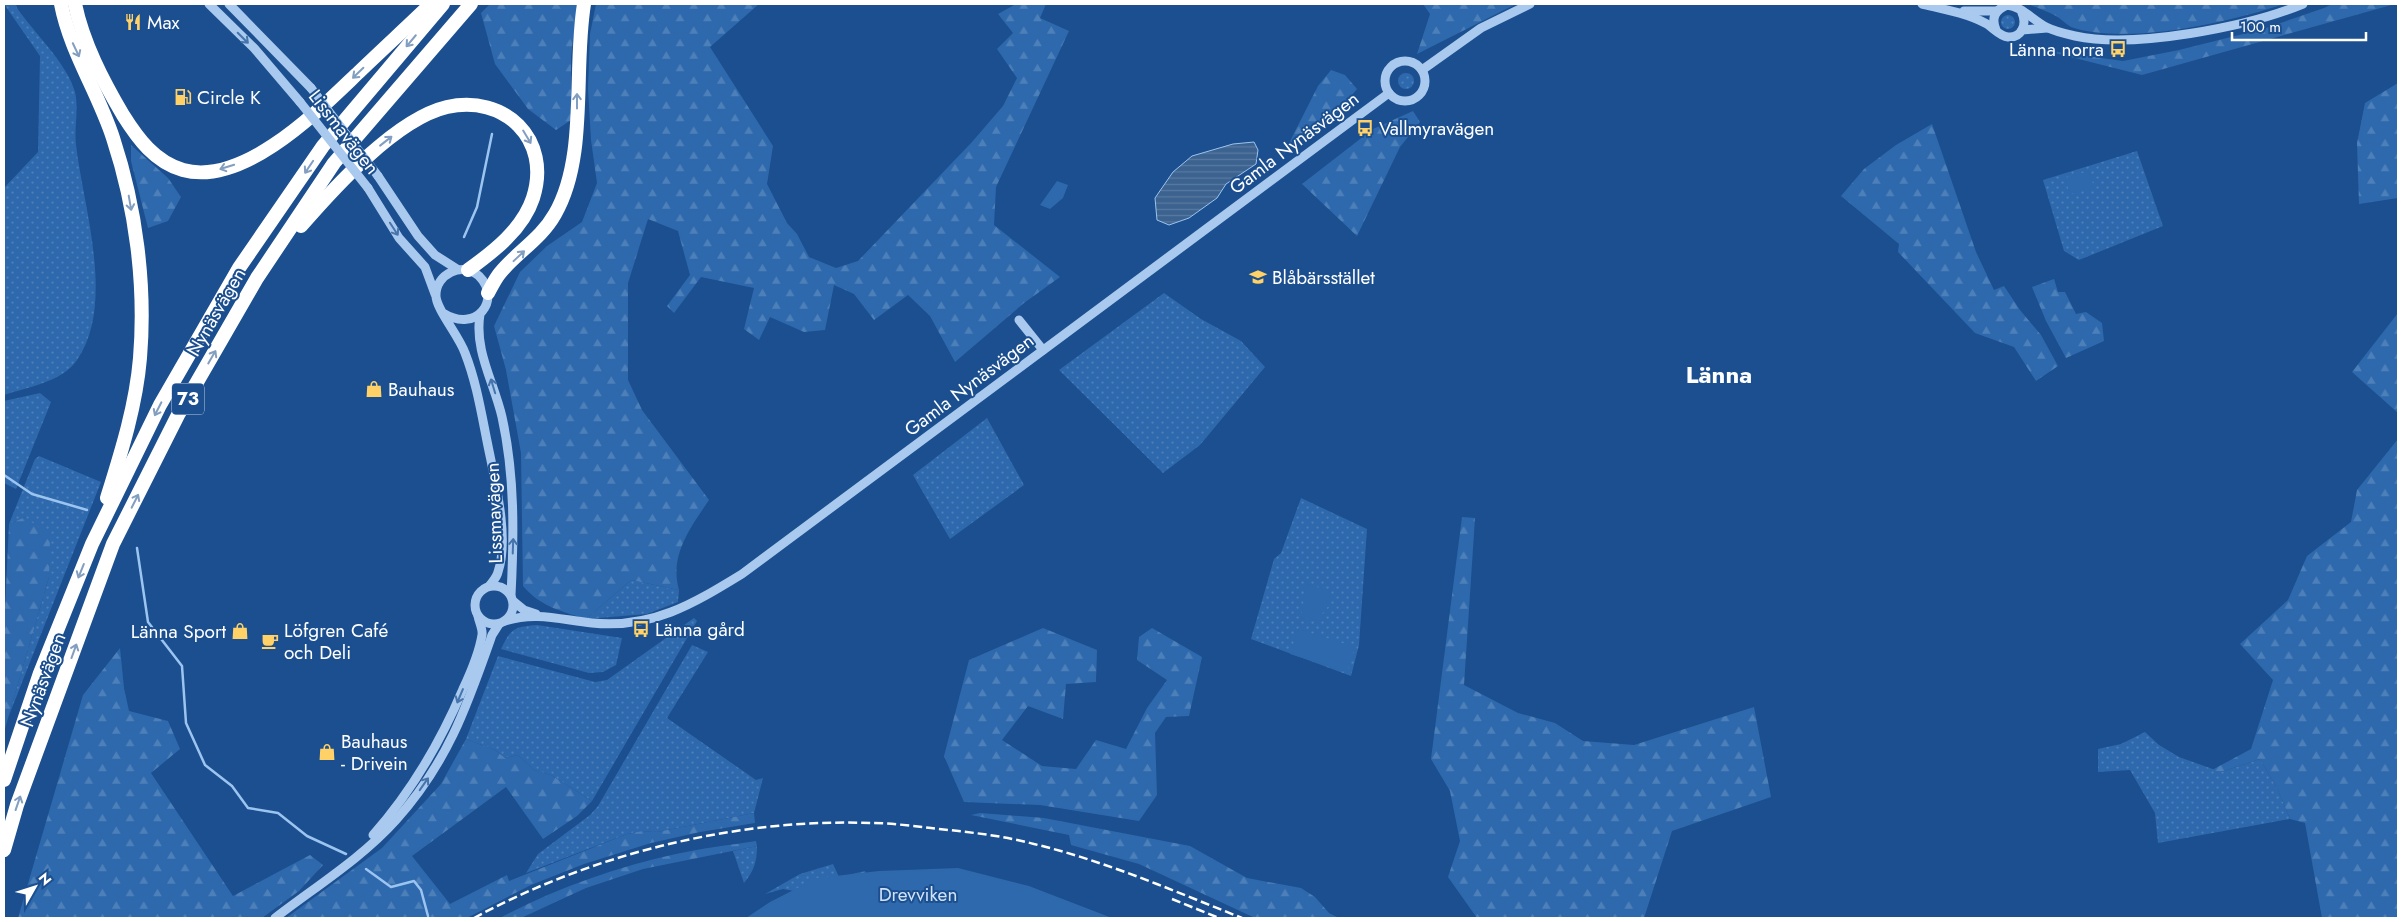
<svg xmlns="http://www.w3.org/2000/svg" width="2402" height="922" font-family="Jost,sans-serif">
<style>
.grass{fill:url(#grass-dots)}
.forest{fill:url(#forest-firs)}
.green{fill:#2e69ad}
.water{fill:url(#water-rules);stroke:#9cc4f0}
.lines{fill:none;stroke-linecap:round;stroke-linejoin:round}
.stream{stroke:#9cc4f0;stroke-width:2.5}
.minor{stroke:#a9c9ee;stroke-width:9}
.highway{stroke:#fff;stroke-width:14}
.rail{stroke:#fff;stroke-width:2.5;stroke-dasharray:9 4;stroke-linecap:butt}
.minor-bridge{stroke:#a9c9ee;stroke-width:9}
.oneway{stroke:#4674ac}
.oneway2{stroke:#829ec1}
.labels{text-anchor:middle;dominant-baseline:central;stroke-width:4;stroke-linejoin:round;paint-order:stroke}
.shield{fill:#1b4f8f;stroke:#bbcadd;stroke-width:1}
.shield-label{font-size:18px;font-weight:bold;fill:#fff}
.poi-label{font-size:19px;fill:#fff;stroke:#1b4f8f;text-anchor:start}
.street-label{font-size:19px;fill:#fff;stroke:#1b4f8f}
.park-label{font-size:19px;fill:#cfe3fa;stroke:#1b4f8f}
.district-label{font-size:24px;font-weight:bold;fill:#fff;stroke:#1b4f8f}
</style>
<defs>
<pattern id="grass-dots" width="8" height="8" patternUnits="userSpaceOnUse" patternTransform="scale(1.25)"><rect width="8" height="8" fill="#2e69ad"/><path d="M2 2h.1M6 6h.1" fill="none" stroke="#4d80b9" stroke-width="1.8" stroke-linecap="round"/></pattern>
<pattern id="forest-firs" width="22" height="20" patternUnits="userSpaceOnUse" patternTransform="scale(1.25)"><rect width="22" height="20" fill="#2e69ad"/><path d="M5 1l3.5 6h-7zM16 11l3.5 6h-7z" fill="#4d80b9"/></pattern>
<pattern id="water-rules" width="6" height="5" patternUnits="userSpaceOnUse" patternTransform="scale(1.25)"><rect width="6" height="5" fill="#3c6290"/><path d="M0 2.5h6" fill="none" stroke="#597aa1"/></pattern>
</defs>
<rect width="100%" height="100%" fill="#1b4f8f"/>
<g class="grass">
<path d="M4 4H16L17 8C34 33 67 63 75 92 79 109 74 127 76 145 83 206 116 304 77 360 62 382 28 387 4 395V188L38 152 40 56Z"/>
<circle cx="2008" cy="22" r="7"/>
<circle cx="1406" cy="81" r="8"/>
<path d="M2137 151 2163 226 2079 260 2064 251 2043 180Z"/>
<path d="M1164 293 1201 319 1241 341 1265 367 1200 445 1163 473 1059 370Z"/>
<path d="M40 393 51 402 16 489 4 483V401Z"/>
<path d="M987 418 1024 485 950 539 913 475Z"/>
<path d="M39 456 101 482 8 718 49 577 25 517 9 524 35 459Z"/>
<path d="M1301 498 1367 529 1359 645 1351 676 1251 639 1274 559 1281 553Z"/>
<path d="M631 580 679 590 678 602 647 614 586 619Z"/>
<path d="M694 618 697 621 592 801 551 775 534 770 518 755 505 758 495 750 466 739 498 656 595 682 607 680Z"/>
<path d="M537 625 622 638 616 665 603 672 589 673 501 649C511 628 514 627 537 625Z"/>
<path d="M692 645 708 652 667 718 756 780 763 778 754 813 657 832 642 831 627 834 526 873 538 854 590 815 598 806Z"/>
<path d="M2145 732 2159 745 2179 757 2221 772 2260 759 2277 788 2290 819 2158 843 2155 813 2130 770 2098 772V749L2121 744Z"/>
<path d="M757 846C757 861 754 871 744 883L733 851Z"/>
<path d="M833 864 839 877 865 871 877 890 850 918 794 891 783 889 765 894 800 874Z"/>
</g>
<g class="forest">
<path d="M490 4H577L571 57V120L556 130 528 109 495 64 481 13Z"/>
<path d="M596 4H759L710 47 773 146 767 184 787 223 797 234 809 257 836 268 858 261 972 142 1003 106 1017 78 997 49 1013 33 998 14 1016 4H1046L1040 18 1069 31 996 187 994 225 1060 277 1024 303 955 362 930 316 908 295 874 320 854 294 834 285 825 330 804 332 770 317 759 340 744 329 754 288 701 277 674 313 667 306 690 275 678 231 648 219 628 283V380L642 410 709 500C691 527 669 555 679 590L631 580 586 619C561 611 541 607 523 586L521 453 506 370 494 326 520 272 547 246 582 222 597 183 591 140 588 89 590 34Z"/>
<path d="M1423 4H1516L1417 54 1430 14Z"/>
<path d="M2028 4H2284C2231 22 2126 46 2071 27 2066 24 2061 19 2056 16 2047 11 2037 8 2028 4Z"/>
<path d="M2332 4H2395L2142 75 2043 50 2123 61 2179 50 2263 29 2324 8Z"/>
<path d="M1331 70 1345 75 1357 89 1335 115 1283 155 1318 86Z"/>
<path d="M2398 83V198L2359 204 2357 143 2365 103Z"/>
<path d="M1413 111 1420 122 1400 147 1357 236 1302 184 1373 129Z"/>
<path d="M1932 124 1976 252 1994 290 2004 286 2020 310 2041 335 2058 366 2036 381 2014 347 1975 333 1898 252 1899 244 1841 196 1864 169 1896 145Z"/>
<path d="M131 145 168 178 181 197 168 221 148 228 131 161Z"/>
<path d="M2054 279 2058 292H2065L2076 314 2086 312 2102 323 2104 341 2066 358 2046 321 2032 287Z"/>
<path d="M2398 313V413L2352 372Z"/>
<path d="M2398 439V918H2322L2305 823 2290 819 2277 788 2260 759 2221 772 2212 770 2251 749 2273 680 2240 644 2288 600 2307 556 2351 522 2357 490Z"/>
<path d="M25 517 50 536 49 577 4 732V629L9 524Z"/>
<path d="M1462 517 1475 518 1464 685 1518 713 1555 723 1583 741 1634 745 1754 707 1771 797 1672 831 1644 918H1477L1448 877 1460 841 1450 791 1431 759Z"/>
<path d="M1043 628 1097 650 1096 682 1066 684 1063 719 1028 706 1002 740 1042 766 1076 769 1096 740 1126 749 1147 708 1167 680 1137 660 1139 637 1152 628 1202 657 1189 716 1166 717 1155 733 1157 795 1139 821 1040 805 964 802 944 756 969 660Z"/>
<path d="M120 648 124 688 129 711 168 721 180 749 151 773 233 896 310 855 323 865 299 891 262 918H18L83 695Z"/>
<path d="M466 739 495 750 505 758 518 755 534 770 551 775 592 801 577 816 543 839 506 787 412 856 450 904 507 875 509 881 627 834 642 831 657 832 754 813 755 823 700 832 651 843 584 864 531 885 467 918H286L382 848 441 784Z"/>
<path d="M980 813 1044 818 1190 846 1247 878 1301 888 1315 897 1329 913 1339 918H1255L1139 864 1071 845 1069 835 971 815Z"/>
<path d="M756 841 757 846 643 869 586 888 521 918H500C554 889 616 867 676 854 703 848 730 845 756 841Z"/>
</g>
<g class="green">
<path d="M2089 171 2094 187 2070 194 2065 178Z"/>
<path d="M1057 181 1068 185 1063 198 1050 209 1040 205Z"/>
<path d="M1306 584 1331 591 1330 604 1317 620 1301 618Z"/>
<path d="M1298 629 1355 647 1347 672 1290 654Z"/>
<path d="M958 868 1029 886 1112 918H746L770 902 817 878 879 871Z"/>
</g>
<path class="water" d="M1254 142 1258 150 1256 164 1226 184 1217 198 1189 218 1169 225 1157 220 1155 198 1173 172 1192 156 1233 144Z"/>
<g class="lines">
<g class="stream">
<path d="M464 237 477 207 492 134"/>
<path d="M4 475 32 494 87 510"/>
<path d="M137 548 148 622 182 666 186 723 205 765 232 786 248 808 278 813 307 836 346 854"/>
<path d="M366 869 391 887 414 881 421 890 428 916"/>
</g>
<g class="minor">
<path d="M209 4 254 48 300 102"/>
<path d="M229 4 311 88"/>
<path d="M1922 4C1943 9 1966 13 1985 23 1993 27 1999 36 2008 37 2022 38 2027 24 2022 13"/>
<path d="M1964 11H1996"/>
<path d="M1996 30C1991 18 1995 10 2007 5 2021 6 2033 20 2046 27 2054 31 2066 34 2075 36 2134 49 2247 27 2303 4"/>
<path d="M2022 30 2047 28"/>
<circle cx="1405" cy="81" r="20"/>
<path d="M1422 70 1481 28 1530 4"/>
<path d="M378 176 418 236 435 255 457 269"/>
<path d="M368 188 399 238 425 267 435 294"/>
<path d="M443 313C477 334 502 299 479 276 463 261 435 274 436 296 436 309 459 336 465 353 476 381 481 411 487 441 494 477 510 537 498 572 497 577 493 581 490 585"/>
<path d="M480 314C474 351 494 382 502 417 515 476 514 535 511 595"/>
<path d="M1019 320 1043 350"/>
<circle cx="494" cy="605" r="19"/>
<path d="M513 601 524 610 536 614"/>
<path d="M505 621C535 611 562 620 592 623 652 629 693 604 742 574L1389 93"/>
<path d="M373 835C412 791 440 743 463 689 471 672 479 654 482 635 483 629 479 622 478 616"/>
<path d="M275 918C315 887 362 858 396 820 448 762 467 706 492 635L499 624"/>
</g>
<g class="highway">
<path d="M61 4C70 51 98 92 113 138 136 208 146 285 140 358 136 406 121 453 107 498"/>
<path d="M75 4C83 43 103 81 123 115 138 139 155 162 183 170 244 187 320 109 359 72 383 49 407 27 431 4"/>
<path d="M301 226C334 188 396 119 447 107 504 94 552 139 533 198 523 229 493 252 468 270"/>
<path d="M488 293C492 286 495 279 500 273 517 252 541 239 555 214 588 157 573 70 584 4"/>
<path d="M4 780 40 673 92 544 160 405 239 268 323 146 443 4"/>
<path d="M4 850 17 805 113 544 178 415 257 278 334 163 471 4"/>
</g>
<g class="rail">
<path d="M1172 899 1219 918"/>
<path d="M474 918C592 854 737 818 871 823 891 823 912 826 931 828 966 832 1001 835 1034 844 1105 861 1174 891 1242 918"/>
</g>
<g class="minor-bridge">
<path d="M311 88 378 176"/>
<path d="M300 102 368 188"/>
</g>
</g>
<defs><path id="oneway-shaft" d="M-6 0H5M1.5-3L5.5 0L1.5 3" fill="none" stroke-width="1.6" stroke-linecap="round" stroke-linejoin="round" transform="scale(1.25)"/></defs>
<g class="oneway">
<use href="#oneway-shaft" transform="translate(243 38) rotate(45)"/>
<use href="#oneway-shaft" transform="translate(394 229) rotate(57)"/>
<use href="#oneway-shaft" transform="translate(493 386) rotate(-107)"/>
<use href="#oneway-shaft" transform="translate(513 546) rotate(-88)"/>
<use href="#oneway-shaft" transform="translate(460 696) rotate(113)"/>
<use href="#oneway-shaft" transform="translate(424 784) rotate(-55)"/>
</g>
<g class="oneway2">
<use href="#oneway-shaft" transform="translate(411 41) rotate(130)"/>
<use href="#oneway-shaft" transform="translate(76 50) rotate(65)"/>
<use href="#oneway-shaft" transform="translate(358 73) rotate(136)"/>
<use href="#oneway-shaft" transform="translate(577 101) rotate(-90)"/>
<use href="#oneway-shaft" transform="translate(527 137) rotate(59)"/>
<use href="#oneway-shaft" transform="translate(386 141) rotate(-38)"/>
<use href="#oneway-shaft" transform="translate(227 167) rotate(163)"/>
<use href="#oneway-shaft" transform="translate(309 167) rotate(124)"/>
<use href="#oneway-shaft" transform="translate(130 203) rotate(80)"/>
<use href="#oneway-shaft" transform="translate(519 256) rotate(-43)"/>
<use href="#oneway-shaft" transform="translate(212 357) rotate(-60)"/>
<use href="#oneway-shaft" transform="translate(158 409) rotate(117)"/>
<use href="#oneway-shaft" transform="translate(135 501) rotate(-63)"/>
<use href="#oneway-shaft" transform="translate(81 571) rotate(112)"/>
<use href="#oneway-shaft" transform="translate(74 651) rotate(-70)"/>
<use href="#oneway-shaft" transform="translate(18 803) rotate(-71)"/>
</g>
<defs>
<g id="restaurant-bare" transform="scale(1.35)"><path d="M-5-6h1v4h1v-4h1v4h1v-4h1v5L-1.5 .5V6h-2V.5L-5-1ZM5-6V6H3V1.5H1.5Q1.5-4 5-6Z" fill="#ffd166" stroke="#1b4f8f" stroke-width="2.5" paint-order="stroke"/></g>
<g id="bus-bare" transform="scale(1.35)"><path d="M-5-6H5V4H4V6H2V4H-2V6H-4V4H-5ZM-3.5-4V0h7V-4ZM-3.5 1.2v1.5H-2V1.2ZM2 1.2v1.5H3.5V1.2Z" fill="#ffd166" stroke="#1b4f8f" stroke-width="2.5" paint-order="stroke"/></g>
<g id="fuel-bare" transform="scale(1.35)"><path d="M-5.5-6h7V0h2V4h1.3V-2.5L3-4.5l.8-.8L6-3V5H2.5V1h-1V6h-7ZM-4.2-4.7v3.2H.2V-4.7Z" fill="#ffd166" stroke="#1b4f8f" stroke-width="2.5" paint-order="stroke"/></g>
<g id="school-bare" transform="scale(1.35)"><path d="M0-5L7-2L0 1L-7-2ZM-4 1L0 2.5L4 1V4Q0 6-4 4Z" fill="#ffd166" stroke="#1b4f8f" stroke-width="2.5" paint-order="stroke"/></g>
<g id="shop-bare" transform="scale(1.35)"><path d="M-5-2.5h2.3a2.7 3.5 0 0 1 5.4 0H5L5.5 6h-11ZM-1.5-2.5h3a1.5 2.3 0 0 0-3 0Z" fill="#ffd166" stroke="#1b4f8f" stroke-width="2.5" paint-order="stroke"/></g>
<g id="cafe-bare" transform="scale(1.35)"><path d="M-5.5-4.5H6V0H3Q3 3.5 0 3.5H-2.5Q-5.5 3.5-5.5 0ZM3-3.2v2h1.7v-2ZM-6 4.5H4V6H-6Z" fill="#ffd166" stroke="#1b4f8f" stroke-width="2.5" paint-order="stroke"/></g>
</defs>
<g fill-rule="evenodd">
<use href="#restaurant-bare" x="133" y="22"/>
<use href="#bus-bare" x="2118" y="49"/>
<use href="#fuel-bare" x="183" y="97"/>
<use href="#bus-bare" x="1365" y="128"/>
<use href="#school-bare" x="1258" y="277"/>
<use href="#shop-bare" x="374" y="389"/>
<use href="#bus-bare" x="641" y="629"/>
<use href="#shop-bare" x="240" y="631"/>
<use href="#cafe-bare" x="270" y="641"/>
<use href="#shop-bare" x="327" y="752"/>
</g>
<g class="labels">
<rect class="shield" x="172" y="383.5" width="32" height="31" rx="4"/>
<g class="shield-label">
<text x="188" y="399">73</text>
</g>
<g class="poi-label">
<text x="147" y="22">Max</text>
<text x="2104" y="49" text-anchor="end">Länna norra</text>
<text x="197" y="97">Circle K</text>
<text x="1379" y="128">Vallmyravägen</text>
<text x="1272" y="277">Blåbärsstället</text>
<text x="388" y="389">Bauhaus</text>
<text x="655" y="629">Länna gård</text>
<text x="284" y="630">Löfgren Café<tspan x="284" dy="22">och Deli</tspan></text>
<text x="226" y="631" text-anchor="end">Länna Sport</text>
<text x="341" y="741">Bauhaus<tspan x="341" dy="22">- Drivein</tspan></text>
</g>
<g class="street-label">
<text transform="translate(344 132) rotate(52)">Lissmavägen</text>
<text transform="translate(1294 143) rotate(-37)">Gamla Nynäsvägen</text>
<text transform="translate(216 312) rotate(-60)">Nynäsvägen</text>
<text transform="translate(969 385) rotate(-37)">Gamla Nynäsvägen</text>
<text transform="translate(494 513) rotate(-92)">Lissmavägen</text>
<text transform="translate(43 680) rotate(-70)">Nynäsvägen</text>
</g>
<g class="park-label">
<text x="918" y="894">Drevviken</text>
</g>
<g class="district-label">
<text x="1719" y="374">Länna</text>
</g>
</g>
<rect width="2402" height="922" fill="none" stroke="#ffffff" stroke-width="10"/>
<g transform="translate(35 887) rotate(51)" stroke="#1b4f8f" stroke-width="4" paint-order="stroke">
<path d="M0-4L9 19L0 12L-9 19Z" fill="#ffffff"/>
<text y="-8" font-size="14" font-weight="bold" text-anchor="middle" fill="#ffffff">N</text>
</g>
<path d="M2232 32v8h134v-8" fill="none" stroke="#ffffff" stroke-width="2.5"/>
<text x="2240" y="32" font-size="15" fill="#ffffff" stroke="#1b4f8f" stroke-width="4" paint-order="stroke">100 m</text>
</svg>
